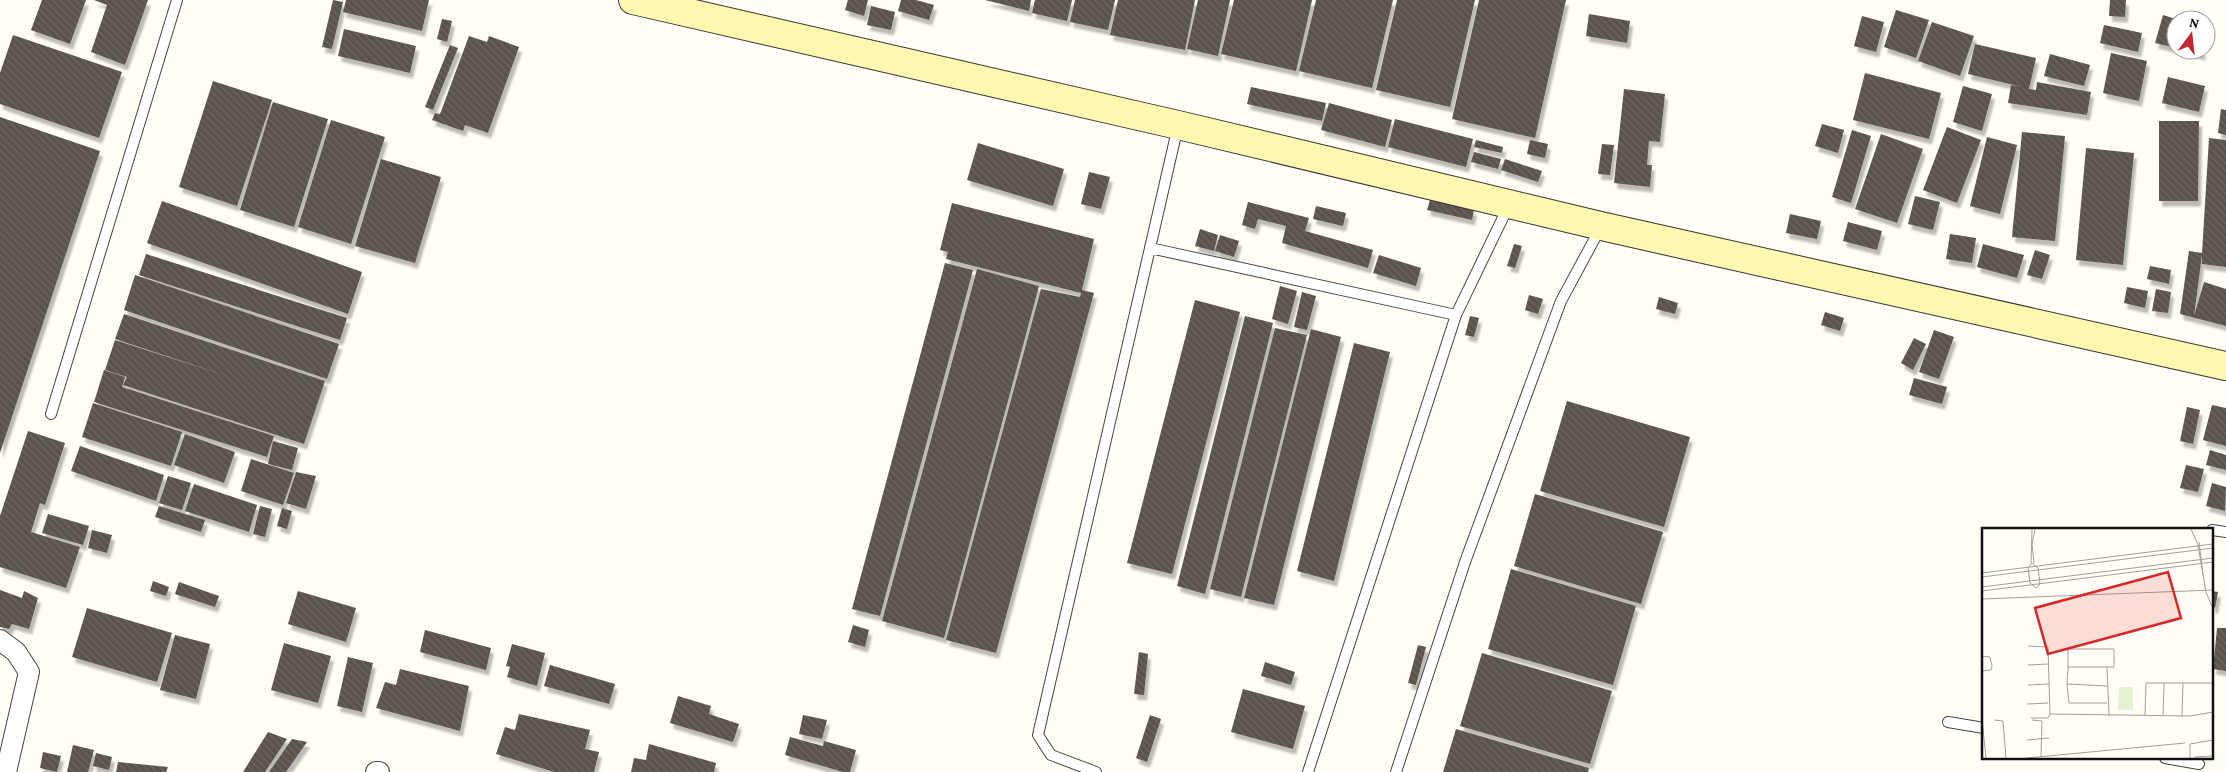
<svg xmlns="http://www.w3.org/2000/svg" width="2226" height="772" font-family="'Crimson Pro',serif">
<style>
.building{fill:url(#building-back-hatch);filter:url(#shadow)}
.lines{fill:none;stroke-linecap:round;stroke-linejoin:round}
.service-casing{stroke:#444;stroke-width:12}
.minor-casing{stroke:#444;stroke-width:22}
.secondary-casing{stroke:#333;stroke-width:30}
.service{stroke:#fff;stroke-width:10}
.minor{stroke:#fff;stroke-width:20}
.secondary{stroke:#fff6b0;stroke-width:28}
.inset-road{fill:none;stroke:#a09f9a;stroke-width:1}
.view{fill:#d62828;fill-opacity:0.15;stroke:#d62828;stroke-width:2.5}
.inset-edge{fill:none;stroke:#111;stroke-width:2.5}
</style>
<defs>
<pattern id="building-back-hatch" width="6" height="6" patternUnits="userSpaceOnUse" patternTransform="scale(1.25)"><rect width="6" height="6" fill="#5a524d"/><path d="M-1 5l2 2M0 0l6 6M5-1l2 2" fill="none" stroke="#6d6662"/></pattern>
<filter id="shadow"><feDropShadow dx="3" dy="5.5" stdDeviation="1" flood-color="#0004"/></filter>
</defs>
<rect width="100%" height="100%" fill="#fffdf5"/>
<g class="building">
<path d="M42 0H86L70 44 31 30Z"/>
<path d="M94 0H148L125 65 91 52 107 5Z"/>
<path d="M333 0 343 2 332 49 322 47Z"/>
<path d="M346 0H429L422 31 343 12Z"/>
<path d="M848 0H868L864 16 845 10Z"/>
<path d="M901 0H916L934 5 929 20 898 11Z"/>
<path d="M985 0H1031L1029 11Z"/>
<path d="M1035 0H1072L1067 21 1032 13Z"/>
<path d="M1075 0H1115L1108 30 1070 22Z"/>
<path d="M1118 0H1195L1185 50 1110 35Z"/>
<path d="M1198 0H1230L1218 56 1187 49Z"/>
<path d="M1234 0H1312L1296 71 1221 54Z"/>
<path d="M1316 0H1393L1372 88 1299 71Z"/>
<path d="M1397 0H1475L1450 107 1376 90Z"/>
<path d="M1479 0H1566L1535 138 1452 119Z"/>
<path d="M2110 0H2126L2125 17 2109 16Z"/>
<path d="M871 6 895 12 891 30 867 25Z"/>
<path d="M1896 10 1929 20 1916 58 1884 47Z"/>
<path d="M1589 14 1630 21 1627 43 1586 36Z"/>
<path d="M2163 15 2176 19V48L2155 43Z"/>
<path d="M1862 16 1884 22 1876 52 1854 46Z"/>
<path d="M442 19 452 21 447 42 437 39Z"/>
<path d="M1932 22 1974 36 1960 76 1918 61Z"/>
<path d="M2104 25 2142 33 2138 52 2100 43Z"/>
<path d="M344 29 416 46 410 73 338 56Z"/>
<path d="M13 35 122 72 99 138 0 104V73Z"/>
<path d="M469 36 487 42 489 36 519 47 488 133 465 125 463 131 432 120 435 113 440 114Z"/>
<path d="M1975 44 2036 58 2029 89 2036 90 2037 82 2091 92 2087 115 2008 103 2011 85 2022 87 1968 74Z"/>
<path d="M450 45 458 48 433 110 425 107Z"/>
<path d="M2185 50H2203L2202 55Z"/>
<path d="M2111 53 2147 61 2139 101 2103 93Z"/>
<path d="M2050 54 2090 65 2084 86 2044 76Z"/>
<path d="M1865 73 1941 93 1929 139 1853 120Z"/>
<path d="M2168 77 2205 86 2199 112 2162 103Z"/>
<path d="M213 81 272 100 237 206 179 187Z"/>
<path d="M1963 86 1992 94 1982 131 1953 122Z"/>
<path d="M1251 87 1326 103 1322 121 1247 104Z"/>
<path d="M1624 89 1665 94 1660 142 1649 141 1647 165H1652L1650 187 1614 183Z"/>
<path d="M273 102 328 119 294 227 240 210Z"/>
<path d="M1329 103 1392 120 1385 147 1321 130Z"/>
<path d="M2221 109 2226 110V135L2218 133Z"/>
<path d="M0 117 100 151 0 453Z"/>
<path d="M1395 119 1473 139 1466 167 1388 147Z"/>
<path d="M331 120 385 137 351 244 298 227Z"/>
<path d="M2159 121H2199L2198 201H2159Z"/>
<path d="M1822 124 1844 130 1838 153 1815 146Z"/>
<path d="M1947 127 1981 140 1957 203 1923 190Z"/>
<path d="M1852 130 1871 136 1851 203 1832 197Z"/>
<path d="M2022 132 2065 136 2055 241 2012 237Z"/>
<path d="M1881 134 1923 149 1897 223 1855 209Z"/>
<path d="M1987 137 2017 145 2000 214 1970 206Z"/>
<path d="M2209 138 2226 140V267L2202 264V255L2194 316 2204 282 2226 289V326L2180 314 2189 251 2202 253Z"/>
<path d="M1476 140 1503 147 1502 153 1474 147Z"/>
<path d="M1530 140 1548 144 1545 158 1527 154Z"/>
<path d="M978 143 1064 169 1053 206 967 180Z"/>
<path d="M1602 144 1614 145 1610 175 1598 174Z"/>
<path d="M2086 148 2134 153 2123 265 2076 260Z"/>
<path d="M1474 152 1501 159 1498 169 1471 162Z"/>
<path d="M381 159 441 177 415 263 355 246Z"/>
<path d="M1505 159 1542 171 1538 182 1501 170Z"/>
<path d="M1089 172 1110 177 1101 209 1081 204Z"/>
<path d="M1915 196 1940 202 1933 230 1908 224Z"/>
<path d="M1430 200 1474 210 1472 220 1427 210Z"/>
<path d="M162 201 362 272 348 314 147 243Z"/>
<path d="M1248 202 1309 218 1305 231 1373 250 1368 268 1282 243 1286 226 1258 219 1255 229 1242 225Z"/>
<path d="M952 203 1094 239 1082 290 1094 293 996 653 946 640 1041 289 1080 297 1081 293 946 259 948 252 940 250Z"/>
<path d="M1316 206 1346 213 1343 226 1313 219Z"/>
<path d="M1790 214 1821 221 1817 239 1786 233Z"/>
<path d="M1848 222 1882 231 1877 250 1843 241Z"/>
<path d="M1200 229 1218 235 1214 251 1195 246Z"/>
<path d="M1950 234 1976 238 1972 263 1946 259Z"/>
<path d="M1220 235 1239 241 1234 257 1215 251Z"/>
<path d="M1514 244 1522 246 1515 268 1507 266Z"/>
<path d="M1983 244 2024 255 2017 278 1977 267Z"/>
<path d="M2035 250 2050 255 2042 279 2027 275Z"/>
<path d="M146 254 347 318 340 340 139 275Z"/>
<path d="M1379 255 1421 268 1416 286 1373 273Z"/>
<path d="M945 263 973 270 880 616 852 609Z"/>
<path d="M2150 266 2171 270 2169 284 2147 279Z"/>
<path d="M977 269 1039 286 944 638 882 621Z"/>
<path d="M135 275 339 344 327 379 124 310Z"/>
<path d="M1280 286 1297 291 1288 324 1272 319Z"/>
<path d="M2127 287 2148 291 2145 308 2124 303Z"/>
<path d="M2156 289 2171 292 2168 313 2152 311Z"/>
<path d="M1302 292 1316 296 1307 330 1294 327Z"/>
<path d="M1529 295 1543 299 1538 314 1525 310Z"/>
<path d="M1659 297 1678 303 1675 314 1656 309Z"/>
<path d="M1195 300 1240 312 1172 574 1127 563Z"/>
<path d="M1825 312 1844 318 1840 331 1821 325Z"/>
<path d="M124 314 325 381 304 444 123 385 127 377 105 370 115 340 230 377 115 339Z"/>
<path d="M1245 316 1273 323 1205 594 1177 586Z"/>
<path d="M1470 316 1479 318 1474 337 1465 335Z"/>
<path d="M1275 328 1307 335 1241 597 1210 589Z"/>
<path d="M1311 329 1341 337 1274 605 1244 598Z"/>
<path d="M1934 330 1954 337 1939 379 1919 372Z"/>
<path d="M1914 338 1926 344 1913 370 1901 363Z"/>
<path d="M1354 343 1390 352 1334 581 1297 571Z"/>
<path d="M104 370 125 377 122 387 274 436 267 457 94 402Z"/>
<path d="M1914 378 1947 387 1942 404 1909 395Z"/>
<path d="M1567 401 1690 437 1664 527 1540 491Z"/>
<path d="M93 403 182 432 171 466 82 437Z"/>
<path d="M2212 405 2226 408V446L2203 440Z"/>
<path d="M2187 407 2200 410 2193 444 2180 441Z"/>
<path d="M28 431 65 443 45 505 40 503 31 532 80 547 66 588 0 567V516Z"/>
<path d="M185 434 235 452 224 483 174 465Z"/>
<path d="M273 441 298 448 292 470 268 464Z"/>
<path d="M80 446 164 475 156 501 71 471Z"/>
<path d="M2210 450 2226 455V470L2206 465Z"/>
<path d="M251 459 294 473 283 505 241 491Z"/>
<path d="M2186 465 2204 469 2198 492 2180 488Z"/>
<path d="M296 472 316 476 306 509 286 503Z"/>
<path d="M168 476 191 483 182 510 159 503Z"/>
<path d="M2212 483 2226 487 2225 511 2206 506Z"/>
<path d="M194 484 257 505 249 532 185 511Z"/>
<path d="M1535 494 1663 532 1641 604 1514 566Z"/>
<path d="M159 506 205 520 201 532 155 517Z"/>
<path d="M260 506 272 509 265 537 253 534Z"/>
<path d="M282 508 292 511 287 529 277 526Z"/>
<path d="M48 514 89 526 83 545 42 533Z"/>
<path d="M92 530 112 535 107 553 88 548Z"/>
<path d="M1511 569 1636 606 1613 685 1488 649Z"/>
<path d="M153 581 169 587 166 596 150 591Z"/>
<path d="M179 582 219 596 215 607 175 594Z"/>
<path d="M0 590 22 598 24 591 38 598 29 629 12 624 9 629 0 627Z"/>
<path d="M298 591 356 608 346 642 288 624Z"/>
<path d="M2212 591 2218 592 2215 608 2212 607Z"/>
<path d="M87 608 172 633 157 682 72 657Z"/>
<path d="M853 625 869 630 865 647 848 642Z"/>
<path d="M2217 628H2226V671L2213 669Z"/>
<path d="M425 630 491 648 486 670 420 652Z"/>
<path d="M175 635 210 644 196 699 160 690Z"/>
<path d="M284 643 331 656 318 703 271 690Z"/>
<path d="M512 644 545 653 537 686 507 677 510 667 506 666Z"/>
<path d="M1418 645 1426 647 1416 685 1408 683Z"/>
<path d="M1139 652 1148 654 1144 695 1134 694Z"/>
<path d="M1482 653 1612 691 1590 764 1460 726Z"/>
<path d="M348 657 373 663 362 712 337 706Z"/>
<path d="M1265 662 1295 672 1291 685 1261 676Z"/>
<path d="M550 665 615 684 609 704 544 686Z"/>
<path d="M400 669 469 686 460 731 376 708 385 682 396 685Z"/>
<path d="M1243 689 1305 706 1293 749 1231 732Z"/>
<path d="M678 696 711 706 709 714 739 724 733 742 670 723Z"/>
<path d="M519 714 590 730 585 749 599 752 594 772H554L496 754 505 727 515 730Z"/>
<path d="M803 715 827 720 822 739 799 734Z"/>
<path d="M1150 715 1161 719 1147 762 1136 758Z"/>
<path d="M1456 729 1589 768 1588 772H1443Z"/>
<path d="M268 732 287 739 265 772H243Z"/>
<path d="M790 737 823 746 824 741 856 750 850 772H843L785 755Z"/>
<path d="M292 739 307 742 286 772H269Z"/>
<path d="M649 744 716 763 714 772H631L634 758 646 760Z"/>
<path d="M73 745 94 750 88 772H67Z"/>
<path d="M43 752 61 756 57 772 40 768Z"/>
<path d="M96 753 112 757 109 770 93 766Z"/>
<path d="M118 762 168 767 166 772H116Z"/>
</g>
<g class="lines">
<g class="service-casing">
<g id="service">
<path d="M1150 248 1178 126"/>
<path d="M51 414 177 0"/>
<path d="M2212 530 2226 532"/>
<path d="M1948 722 1984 728"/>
<path d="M2165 758 2199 764"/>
<path d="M1096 772 1051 755 1038 735 1150 248 1456 315"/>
<path d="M1308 772 1456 315 1509 205"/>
<path d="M1396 772 1465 562 1561 301 1601 227"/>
</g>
</g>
<g class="minor-casing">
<g id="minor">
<path d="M0 640 16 652 29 672 6 772"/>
<path d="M376 772H379"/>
</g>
</g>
<g class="secondary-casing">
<path id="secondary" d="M633 0 1178 125 1601 226 2226 366"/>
</g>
<use href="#service" class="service"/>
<use href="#minor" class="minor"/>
<use href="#secondary" class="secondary"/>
</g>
<g transform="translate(1982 528)">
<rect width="231" height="231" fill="#fffdf5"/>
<path d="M137 159H151V182H136Z" fill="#e6f2cf"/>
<path class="inset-road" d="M209 1 216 17 224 64M217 14 221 47M49 35 50 1M50 35 56 40 58 56 54 60 48 55 46 40ZM52 35 50 16 53 1M0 45 231 16M0 49 231 20M0 59 231 30M0 63 231 34M224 64 231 81M0 71 231 62M46 118 66 119 68 186M0 128 8 129 10 138 9 142 0 143M46 137 66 136M86 139H132V121H86V139L85 156 87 175H125M125 139 127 188M85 156 125 158M46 157 67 156M45 176 66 175M163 188 164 155H231M181 188 182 155M200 188 201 155M49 190H66L68 186 208 188 231 184M0 191 4 230M12 192 21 193 24 230M50 192 60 193 59 229M45 212 67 210M213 229 231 228M45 230 203 215M208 230V216L231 212"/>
<path class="view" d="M186 44 199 90 66 126 53 80Z"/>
<rect width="231" height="231" class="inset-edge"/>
</g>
<g transform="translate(2191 35) rotate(15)"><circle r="24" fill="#ffffff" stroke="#a0a0a0"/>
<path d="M0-4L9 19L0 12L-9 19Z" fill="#c4262e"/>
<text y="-8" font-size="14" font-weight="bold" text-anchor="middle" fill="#111111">N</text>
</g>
</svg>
